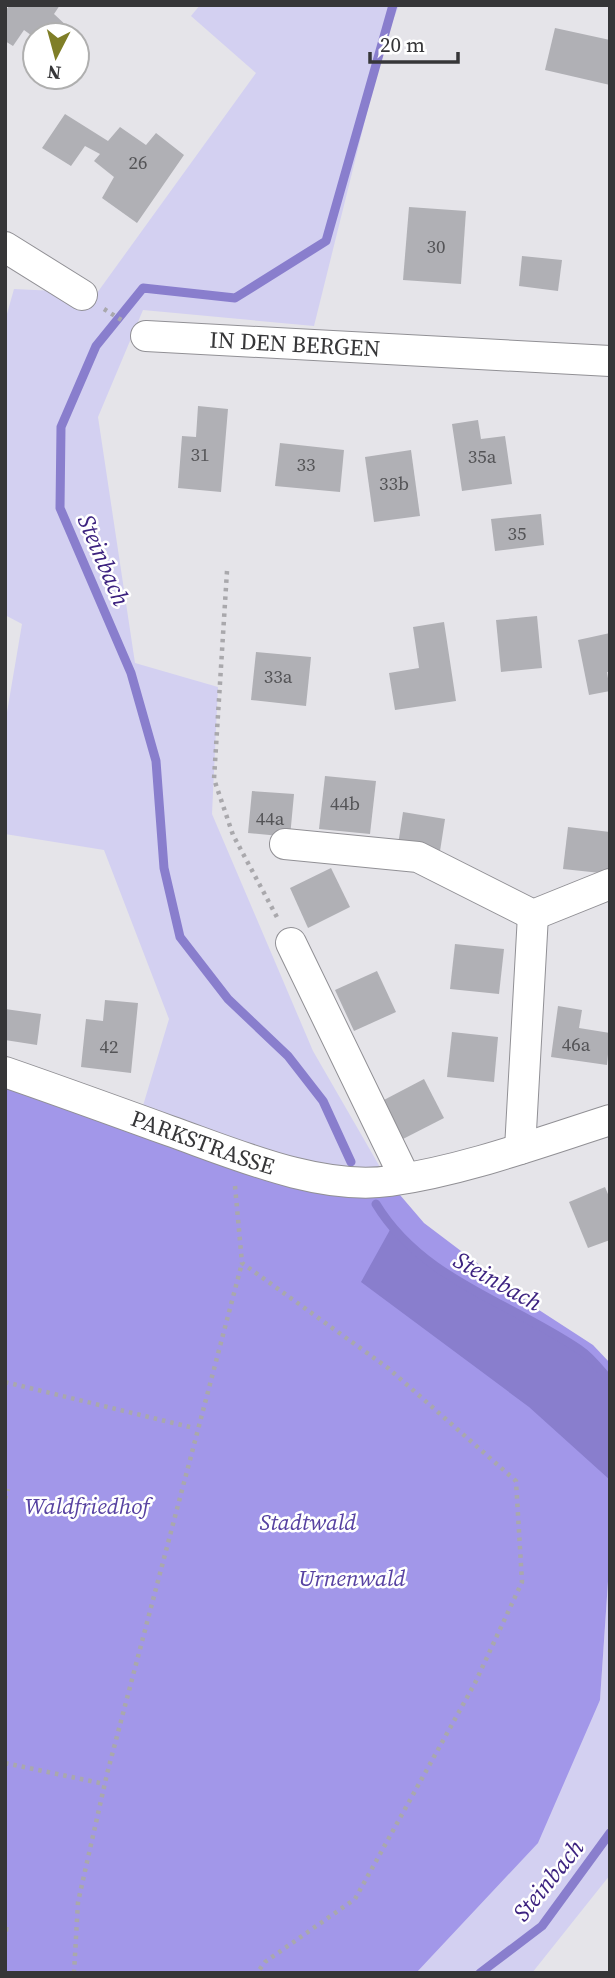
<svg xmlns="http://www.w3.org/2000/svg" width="615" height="1978" font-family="'Source Serif 4',serif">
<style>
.green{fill:#d3d0f1}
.forest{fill:#a297e9}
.water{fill:#897ecd}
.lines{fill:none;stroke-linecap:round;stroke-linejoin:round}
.stream{stroke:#897ecd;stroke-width:9}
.building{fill:#b0b0b5}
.street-casing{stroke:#919095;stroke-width:32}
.path{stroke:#a9a8ac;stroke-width:4.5;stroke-dasharray:3.5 5;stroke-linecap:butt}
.street{stroke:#fff;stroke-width:30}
.labels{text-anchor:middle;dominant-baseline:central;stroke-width:5;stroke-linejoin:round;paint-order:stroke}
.number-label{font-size:19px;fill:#545457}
.street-label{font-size:23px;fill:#363638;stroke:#fff}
.park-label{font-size:23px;font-style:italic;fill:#5742a1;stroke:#fff}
.water-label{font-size:24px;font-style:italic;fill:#3d2380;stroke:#fff}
</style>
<rect width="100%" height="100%" fill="#e5e4e9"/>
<g class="green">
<path d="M200 5H399L384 44 314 326 143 310 98 417 135 663 218 687 212 814 313 1051 388 1181 139 1119 169 1019 104 850 5 834V724L22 624 5 615V321L14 289 97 293 256 73 191 16Z"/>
<path d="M610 1552V1875L532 1973H416L600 1700Z"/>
</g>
<path class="forest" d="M5 1072 232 1153 388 1181 424 1223 539 1310 593 1345 610 1363V1552L600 1700 538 1843 416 1973H5Z"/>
<path class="water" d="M391 1228 437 1269 582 1351 610 1381V1480L529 1407 361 1282Z"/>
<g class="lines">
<g class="stream">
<path d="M351 1162 323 1101 288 1056 228 999 180 937 164 868 156 761 131 673 60 508 61 427 96 346 143 288 235 298 326 241 393 5"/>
<path d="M376 1204C422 1280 510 1302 580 1350 591 1357 601 1371 610 1381"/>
<path d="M480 1973 542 1926 610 1833"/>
</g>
</g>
<g class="building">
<path d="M10 5H60L54 14 69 28 64 35H35V38L24 30 13 46 5 41V11Z"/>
<path d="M555 28 610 40V85L545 70Z"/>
<path d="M65 114 108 141 120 127 146 145 156 133 184 155 137 223 102 198 114 177 94 161 100 154 85 146 71 166 42 148Z"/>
<path d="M409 207 466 211 461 284 403 280Z"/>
<path d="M522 256 562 260 558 291 519 286Z"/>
<path d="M198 406 228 409 221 492 178 488 182 436 196 437Z"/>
<path d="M478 420 481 439 505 436 512 484 462 491 452 424Z"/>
<path d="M280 443 344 450 340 492 275 486Z"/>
<path d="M411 450 420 516 374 522 365 457Z"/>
<path d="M541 514 544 545 495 551 491 519Z"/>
<path d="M537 616 542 668 501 672 496 620Z"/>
<path d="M444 622 456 701 395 710 389 673 419 668 413 627Z"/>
<path d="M610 633V672H607L610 691 589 695 578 640Z"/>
<path d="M256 652 311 657 306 706 251 700Z"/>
<path d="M325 776 376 781 370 834 319 829Z"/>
<path d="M252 791 294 794 290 837 248 833Z"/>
<path d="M403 812 445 819 440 851 398 845Z"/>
<path d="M568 827 610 832V874L563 869Z"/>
<path d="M331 868 350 907 308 928 290 888Z"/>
<path d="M455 944 504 949 499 994 450 989Z"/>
<path d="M377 971 396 1012 354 1031 335 990Z"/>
<path d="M105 1000 138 1003 131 1073 81 1067 86 1019 103 1021Z"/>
<path d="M558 1006 582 1010 579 1028 610 1033 607 1065 551 1057Z"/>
<path d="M5 1009 41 1014 37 1045 5 1040Z"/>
<path d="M452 1032 498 1037 494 1082 447 1077Z"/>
<path d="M424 1079 444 1118 401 1140 382 1101Z"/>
<path d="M605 1187 610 1199V1240L588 1248 569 1202Z"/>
</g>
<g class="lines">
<g class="street-casing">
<g id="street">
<path d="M5 247 82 295"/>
<path id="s1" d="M146 336 610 361"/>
<path d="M285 844 418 857 533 915 610 884"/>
<path d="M291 943 405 1178"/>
<path id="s2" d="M5 1072C60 1091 115 1111 170 1131 235 1154 320 1191 390 1181 465 1170 538 1143 610 1120"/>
<path d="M520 1149 533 915"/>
</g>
</g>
<g class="path">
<path d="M104 309 123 321"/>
<path d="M227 571 214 779 233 835 278 919"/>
<path d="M235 1186 242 1263 388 1368 516 1481 522 1582 475 1683 355 1899 265 1962 257 1973"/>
<path d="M5 1382 194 1428"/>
<path d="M5 1499 8 1489"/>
<path d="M5 1763 105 1784"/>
<path d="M5 1929 12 1930"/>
<path d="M74 1973 78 1902 107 1774 242 1263"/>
</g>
<use href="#street" class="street"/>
</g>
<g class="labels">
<g class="number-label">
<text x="138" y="162">26</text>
<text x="436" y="246">30</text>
<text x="200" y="454">31</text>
<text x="482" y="456">35a</text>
<text x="306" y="464">33</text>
<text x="394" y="483">33b</text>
<text x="517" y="533">35</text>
<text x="278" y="676">33a</text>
<text x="345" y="803">44b</text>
<text x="270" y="818">44a</text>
<text x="576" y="1044">46a</text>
<text x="109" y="1046">42</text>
</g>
<g class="street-label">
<text stroke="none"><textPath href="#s1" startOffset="149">IN DEN BERGEN</textPath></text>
<text stroke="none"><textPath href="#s2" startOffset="210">PARKSTRASSE</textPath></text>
</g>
<g class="park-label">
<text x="87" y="1506">Waldfriedhof</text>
<text x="308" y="1522">Stadtwald</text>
<text x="352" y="1578">Urnenwald</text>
</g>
<g class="water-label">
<text transform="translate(104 560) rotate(67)">Steinbach</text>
<text transform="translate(498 1281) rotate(29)">Steinbach</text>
<text transform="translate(548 1880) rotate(-51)">Steinbach</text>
</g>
</g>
<rect width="615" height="1978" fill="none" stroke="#363638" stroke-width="14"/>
<g transform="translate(56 56) rotate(186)"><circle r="33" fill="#ffffff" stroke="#afafaf" stroke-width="2"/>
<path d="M0-5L12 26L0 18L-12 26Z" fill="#7f7e27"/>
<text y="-10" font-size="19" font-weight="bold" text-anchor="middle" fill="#363638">N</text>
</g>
<path d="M370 52v10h88v-10" fill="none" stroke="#363638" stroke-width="3.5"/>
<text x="380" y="52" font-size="21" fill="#363638" stroke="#ffffff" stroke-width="5" paint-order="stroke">20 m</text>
</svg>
